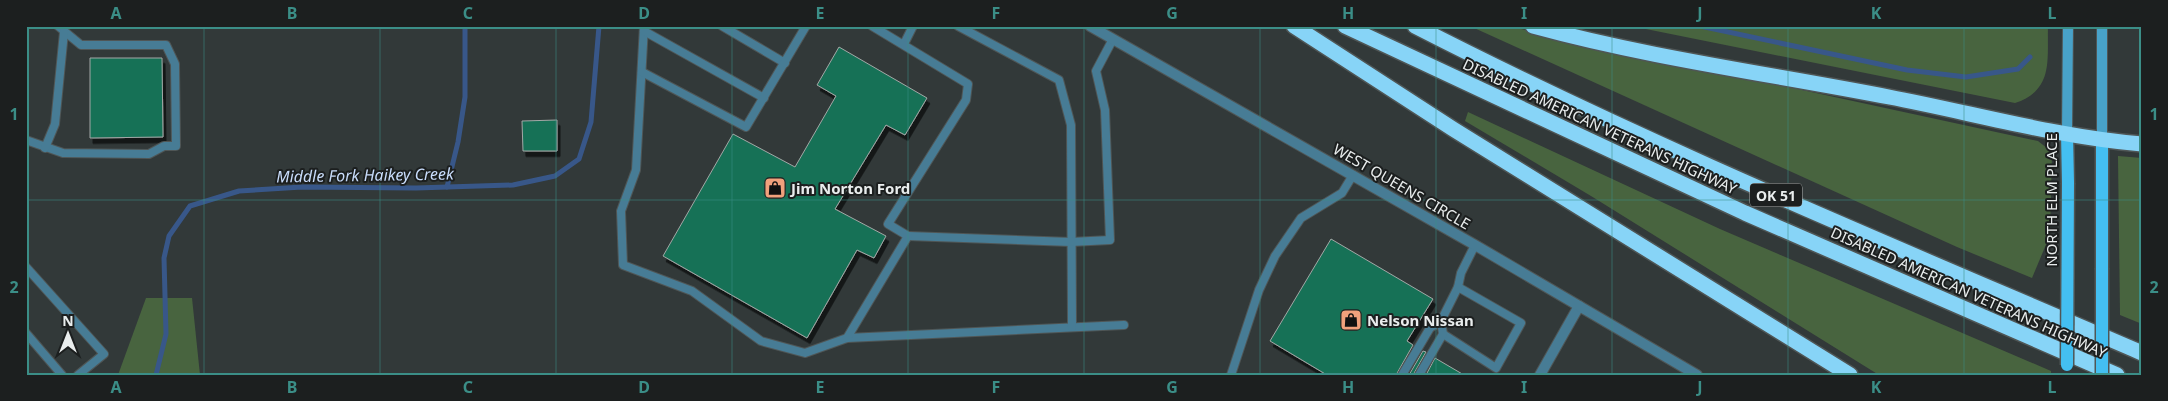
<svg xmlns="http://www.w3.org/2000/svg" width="2168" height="401" font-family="'Noto Sans',sans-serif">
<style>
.green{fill:#48643f}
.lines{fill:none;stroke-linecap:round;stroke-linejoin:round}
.stream{stroke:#385789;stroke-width:5}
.building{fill:#187157;stroke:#a2a8a6;filter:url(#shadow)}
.service-casing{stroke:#4f5656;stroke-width:10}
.minor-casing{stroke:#4f5656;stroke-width:12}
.tertiary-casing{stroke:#4f5656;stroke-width:12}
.secondary-casing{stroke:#4f5656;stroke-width:12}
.primary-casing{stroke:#4f5656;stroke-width:15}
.motorway-casing{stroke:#4f5656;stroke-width:18}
.service{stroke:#477c95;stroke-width:8}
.minor{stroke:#477c95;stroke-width:10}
.tertiary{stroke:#477c95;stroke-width:10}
.secondary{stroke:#48a2c9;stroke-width:10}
.primary{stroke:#44bff1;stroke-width:12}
.motorway{stroke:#87d4f7;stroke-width:15}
.primary-bridge-casing{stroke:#4f5656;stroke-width:15;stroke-linecap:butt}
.primary-bridge{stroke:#44bff1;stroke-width:12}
.grid{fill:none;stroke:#3b8e87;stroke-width:1;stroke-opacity:0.55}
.labels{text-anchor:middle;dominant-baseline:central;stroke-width:4;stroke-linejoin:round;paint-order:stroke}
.shield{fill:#1c1f1f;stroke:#acafaf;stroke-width:1}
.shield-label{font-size:14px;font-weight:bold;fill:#e9eded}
.street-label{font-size:15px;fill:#e9eded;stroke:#1c1f1f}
.poi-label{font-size:15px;font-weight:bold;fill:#e9eded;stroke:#1c1f1f;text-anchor:start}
.water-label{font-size:16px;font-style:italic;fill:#c9ddfc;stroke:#1c1f1f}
.neatline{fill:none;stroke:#3b8e87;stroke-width:2}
.grid-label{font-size:16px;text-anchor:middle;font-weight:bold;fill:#3b8e87}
</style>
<defs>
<filter id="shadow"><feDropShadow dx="3" dy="5.5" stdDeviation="0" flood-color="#0009"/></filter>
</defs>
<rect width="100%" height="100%" fill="#323939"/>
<g class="green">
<path d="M1507 26 2038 141 2052 152 2050 235 2032 278 1957 247 1472 27Z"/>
<path d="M1631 26H2048C2047 60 2054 90 2015 103Z"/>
<path d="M1468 112 1720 229 2051 371V375H1879L1591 196 1465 121Z"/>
<path d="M2118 156 2142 158V324L2120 315Z"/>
<path d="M146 298H192L200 375H118Z"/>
</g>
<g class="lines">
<g class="stream">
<path d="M1700 26 1907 70 1966 77 2018 69 2030 57"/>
<path d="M447 187 458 142 465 97V26"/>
<path d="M156 375 166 334 164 258 169 236 190 206 239 191 302 187 416 188 513 185 555 176 579 159 591 122 599 26"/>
</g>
</g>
<g class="building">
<path d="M839 47 927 98 905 135 886 125 835 209 886 236 874 258 857 250 807 338 663 256 733 134 795 167 836 96 817 85Z"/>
<path d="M90 58H162L163 137 90 138Z"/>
<path d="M557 120V151H523L522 121Z"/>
<path d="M1331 239 1433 299 1407 341 1413 345 1396 375H1327L1270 341Z"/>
<path d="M1423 351 1426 352 1413 375H1409Z"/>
<path d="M1435 358 1464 375H1426Z"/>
</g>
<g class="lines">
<g class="service-casing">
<g id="service">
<path d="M644 26 636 170 621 211 623 265 692 291 761 341 805 353 847 338 1124 325"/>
<path d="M722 26 785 63"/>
<path d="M958 26 1059 80 1071 125 1072 327"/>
<path d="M644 31 764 98"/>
<path d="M904 44 913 26"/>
<path d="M642 72 746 127 806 26"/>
<path d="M26 140 63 153 149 154 164 146H176L175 64 166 45H81L58 26"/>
<path d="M45 148 55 124 64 32"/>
<path d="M908 236 1071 242 1110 240 1105 110 1096 71 1113 39"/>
<path d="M26 267 104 354 78 375"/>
<path d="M26 333 62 375"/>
<path d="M1443 334 1496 368 1521 323 1458 287"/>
<path d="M847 338 908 236 888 224 966 100 968 84 872 26"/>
<path d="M1231 375 1259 290 1275 256 1301 218 1342 193 1353 175"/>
<path d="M1402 375 1430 328 1441 321"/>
<path d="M1419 375 1443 334 1441 321 1458 287 1461 273 1475 245"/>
</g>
</g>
<g class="minor-casing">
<path id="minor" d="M1540 375 1579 306"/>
</g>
<g class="tertiary-casing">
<path id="tertiary" d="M1090 26 1475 245 1697 375"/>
</g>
<g class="secondary-casing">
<g id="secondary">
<path d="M2102 26V139"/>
<path d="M2067 133 2068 26"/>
</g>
</g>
<g class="primary-casing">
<g id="primary">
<path d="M2067 133 2068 183"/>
<path d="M2102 139V268"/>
</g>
</g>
<g class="motorway-casing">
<g id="motorway">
<path d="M1294 26 1453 129 1850 375"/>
<path d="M1345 26 1745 213 2117 375"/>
<path d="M1415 26C1651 147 1898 248 2142 353"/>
<path d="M1533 26C1650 58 1771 74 1889 97 1973 113 2057 137 2142 144"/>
</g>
</g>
<use href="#service" class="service"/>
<use href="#minor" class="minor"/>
<use href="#tertiary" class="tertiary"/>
<use href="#secondary" class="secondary"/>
<use href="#primary" class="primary"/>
<use href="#motorway" class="motorway"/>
<g class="primary-bridge-casing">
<g id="primary-bridge">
<path d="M2102 268V375"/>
<path d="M2067 365 2068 183"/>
</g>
</g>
<use href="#primary-bridge" class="primary-bridge"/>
</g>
<path class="grid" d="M204 26V375M380 26V375M556 26V375M732 26V375M908 26V375M1084 26V375M1260 26V375M1436 26V375M1612 26V375M1788 26V375M1964 26V375M26 200H2142"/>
<defs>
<g id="shop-square" transform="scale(1.125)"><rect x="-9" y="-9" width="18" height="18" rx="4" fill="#f1a17c" stroke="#1c1f1f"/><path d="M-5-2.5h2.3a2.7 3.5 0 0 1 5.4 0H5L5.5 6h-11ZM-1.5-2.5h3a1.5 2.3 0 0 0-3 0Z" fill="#111"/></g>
</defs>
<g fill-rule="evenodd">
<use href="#shop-square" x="775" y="188"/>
<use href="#shop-square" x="1351" y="320"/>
</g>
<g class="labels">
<rect class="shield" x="1750" y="183.5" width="52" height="23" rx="4"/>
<g class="shield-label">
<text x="1776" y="195">OK 51</text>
</g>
<g class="street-label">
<text transform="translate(1600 126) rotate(25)">DISABLED AMERICAN VETERANS HIGHWAY</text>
<text transform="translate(1402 186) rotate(30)">WEST QUEENS CIRCLE</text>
<text transform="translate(2051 200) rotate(-90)">NORTH ELM PLACE</text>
<text transform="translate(1969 292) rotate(24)">DISABLED AMERICAN VETERANS HIGHWAY</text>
</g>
<g class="poi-label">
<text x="791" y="188">Jim Norton Ford</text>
<text x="1367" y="320">Nelson Nissan</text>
</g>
<g class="water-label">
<text transform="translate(365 175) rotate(-1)">Middle Fork Haikey Creek</text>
</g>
</g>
<rect width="2168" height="401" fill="none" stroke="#1c1f1f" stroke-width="55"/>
<g transform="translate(68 334)" stroke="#1c1f1f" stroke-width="4" paint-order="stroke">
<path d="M0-4L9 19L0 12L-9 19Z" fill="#e9eded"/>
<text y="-8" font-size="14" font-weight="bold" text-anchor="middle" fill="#e9eded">N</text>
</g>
<rect x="28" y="28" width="2112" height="346" class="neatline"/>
<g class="grid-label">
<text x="116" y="19">A</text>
<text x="292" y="19">B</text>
<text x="468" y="19">C</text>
<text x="644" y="19">D</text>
<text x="820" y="19">E</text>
<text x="996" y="19">F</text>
<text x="1172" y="19">G</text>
<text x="1348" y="19">H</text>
<text x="1524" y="19">I</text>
<text x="1700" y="19">J</text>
<text x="1876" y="19">K</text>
<text x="2052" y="19">L</text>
<text x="14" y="120">1</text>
<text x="2154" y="120">1</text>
<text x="14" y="293">2</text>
<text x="2154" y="293">2</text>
<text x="116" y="393">A</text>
<text x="292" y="393">B</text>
<text x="468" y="393">C</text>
<text x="644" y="393">D</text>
<text x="820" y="393">E</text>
<text x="996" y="393">F</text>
<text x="1172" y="393">G</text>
<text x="1348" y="393">H</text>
<text x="1524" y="393">I</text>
<text x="1700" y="393">J</text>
<text x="1876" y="393">K</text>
<text x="2052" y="393">L</text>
</g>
</svg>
